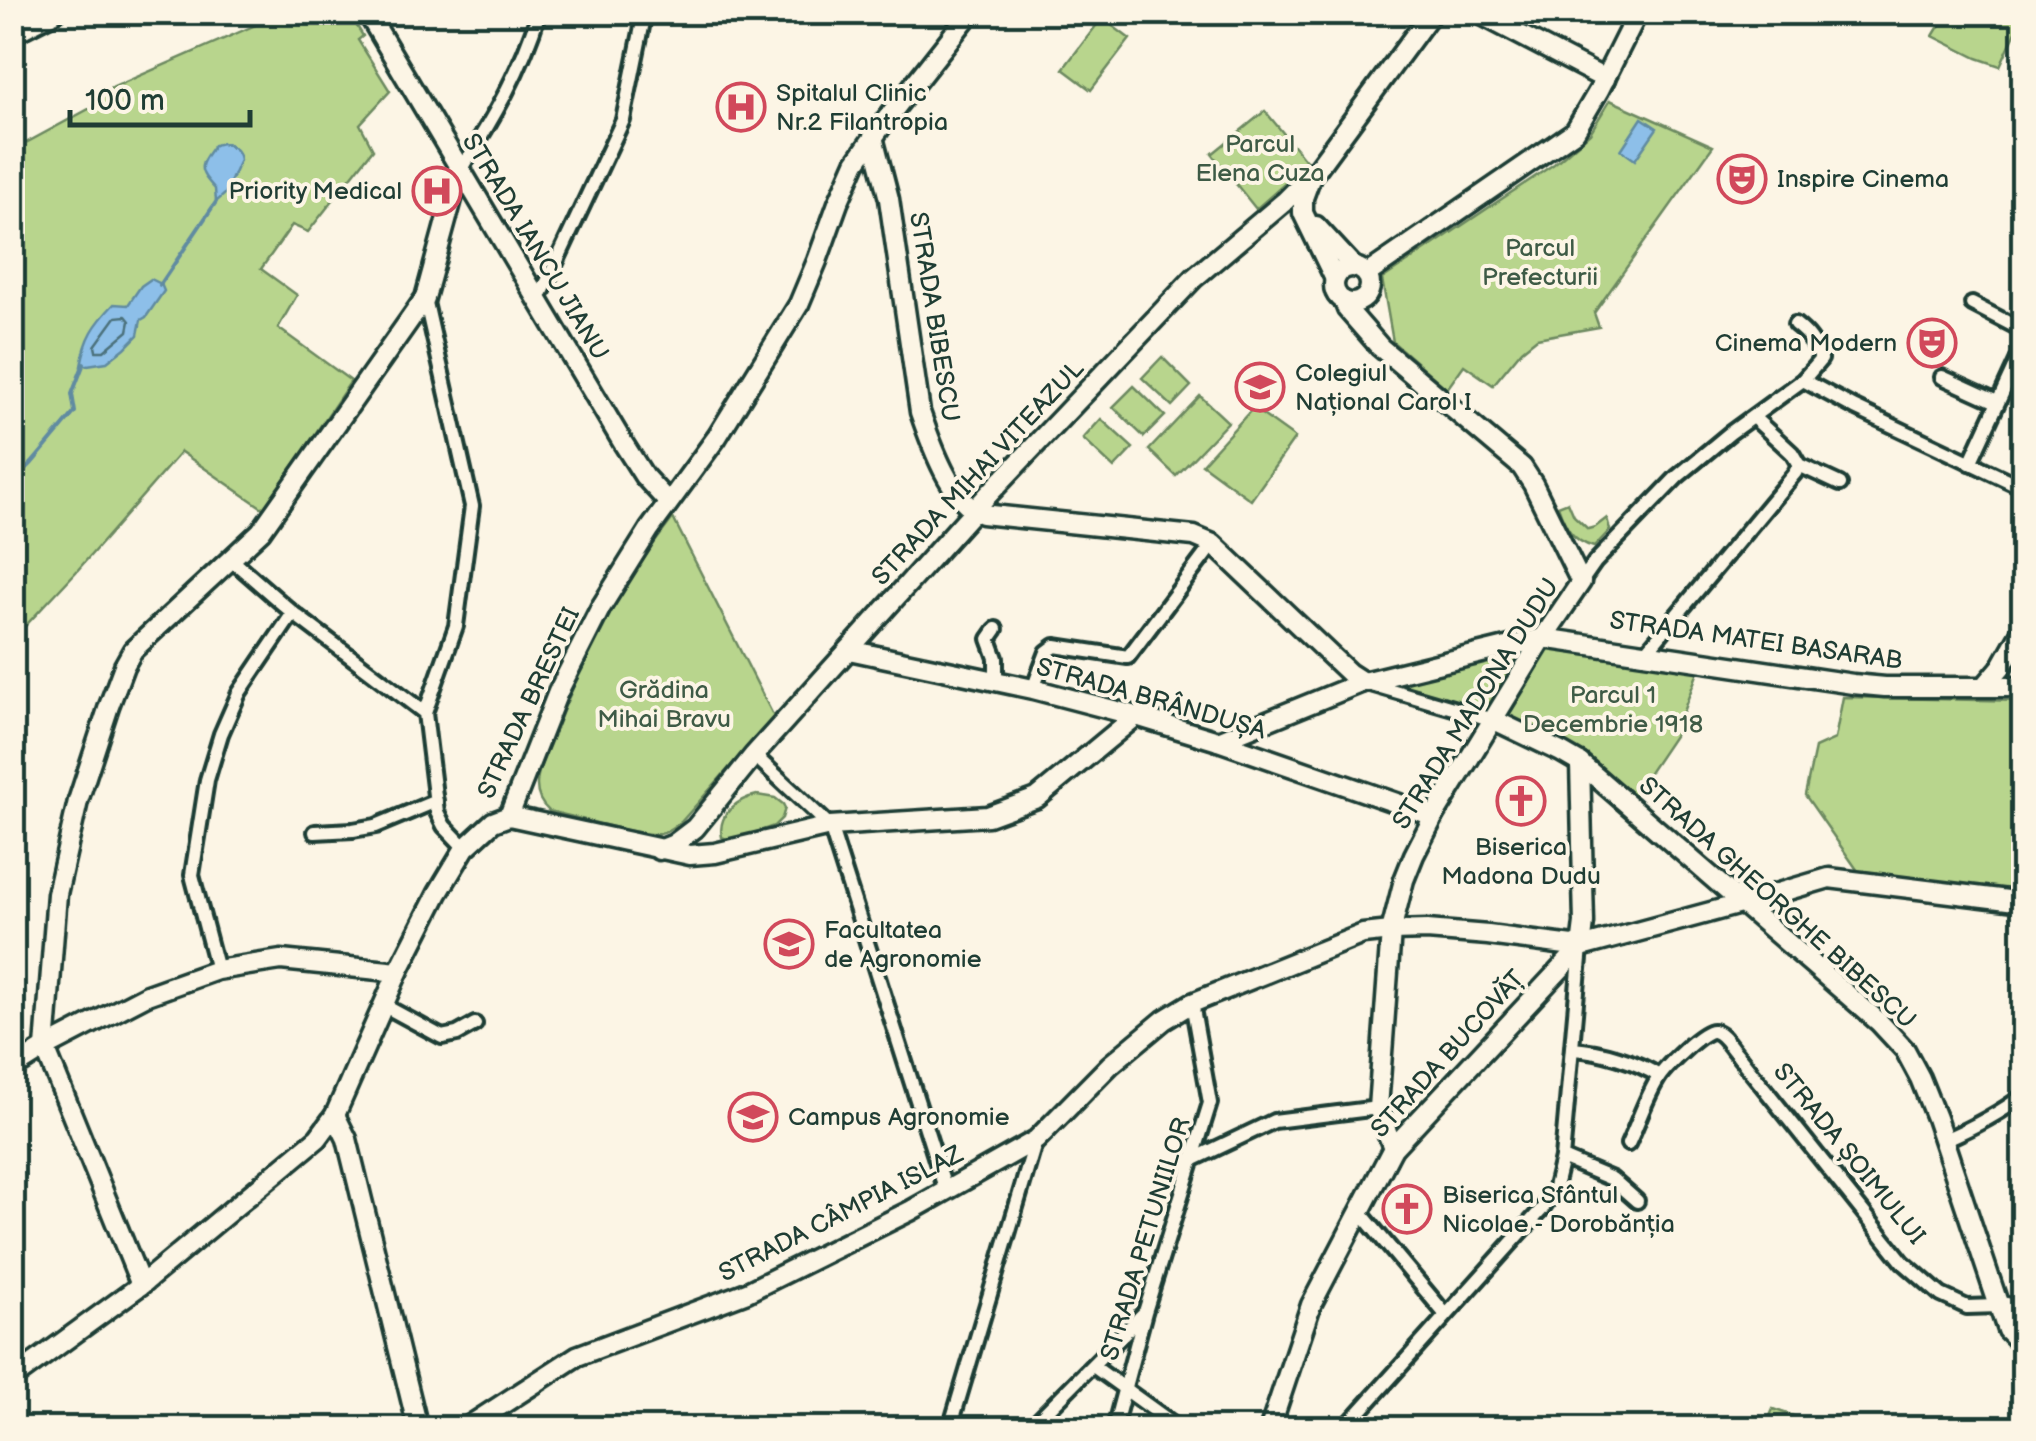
<svg xmlns="http://www.w3.org/2000/svg" width="2036" height="1441" font-family="'Balsamiq Sans',sans-serif">
<style>
.green{fill:#b8d58d;stroke:#6c8960;stroke-width:2.5}
.water{fill:#8dbfe9;stroke:#618ba1;stroke-width:2.5}
.lines{fill:none;stroke-linecap:round;stroke-linejoin:round}
.shore{stroke:#4b717c;stroke-width:2.5}
.stream{stroke:#618ba1;stroke-width:4}
.street-casing{stroke:#1f3d34;stroke-width:20}
.secondary-casing{stroke:#1f3d34;stroke-width:25}
.street{stroke:#fcf5e5;stroke-width:12}
.secondary{stroke:#fcf5e5;stroke-width:18}
.tram{stroke:#1f3d34;stroke-width:2.5}
.labels{text-anchor:middle;dominant-baseline:central;stroke-width:8;stroke-linejoin:round;paint-order:stroke}
.poi-label{font-size:25px;fill:#1f3d34;stroke:#fcf5e5;text-anchor:start}
.park-label{font-size:25px;fill:#3e5b46;stroke:#fcf5e5}
.street-label{font-size:25px;fill:#1f3d34;stroke:#fcf5e5}
</style>
<rect width="100%" height="100%" fill="#fcf5e5"/>
<filter id="ink" filterUnits="userSpaceOnUse"><feTurbulence type="fractalNoise" baseFrequency=".01" numOctaves="2"/><feDisplacementMap in="SourceGraphic" scale="20" xChannelSelector="R" yChannelSelector="G"/><feConvolveMatrix kernelMatrix="1 2 1 2 8 2 1 2 1" color-interpolation-filters="sRGB"/></filter>
<g filter="url(#ink)">
<g class="green">
<path d="M2014 12 2023 16 2000 66 1977 58 1933 36 1947 13Z"/>
<path d="M283 13H349L363 36 358 40 390 91 360 124 373 149 308 232 292 225 261 269 297 295 278 328 351 381 264 509 181 452 76 572 13 639V150L96 105 107 90Z"/>
<path d="M1102 18 1130 39 1091 90 1063 69Z"/>
<path d="M1610 100 1713 146 1594 313 1599 327 1537 338 1522 350 1493 385 1464 365 1447 389 1393 342 1382 279 1554 164 1590 133Z"/>
<path d="M1265 111 1308 163 1256 209 1212 154Z"/>
<path d="M1162 357 1191 386 1172 406 1142 378Z"/>
<path d="M1134 386 1165 416 1144 437 1113 407Z"/>
<path d="M1200 396 1228 422 1176 476 1149 450Z"/>
<path d="M1253 408 1295 438 1251 500 1202 464Z"/>
<path d="M1101 419 1133 448 1114 468 1083 439Z"/>
<path d="M1568 502 1574 516 1588 529 1595 527 1607 518 1610 530 1594 547C1572 541 1565 527 1558 506Z"/>
<path d="M673 518 774 717 681 822C674 827 668 833 660 834 642 837 572 816 549 811 541 804 537 796 537 785 537 770 546 754 551 741 581 662 621 585 673 518Z"/>
<path d="M1543 638 1702 661 1674 736 1628 804 1562 751 1383 688 1401 678Z"/>
<path d="M1843 697 2023 701V892L1858 871 1805 795 1815 748 1835 739Z"/>
<path d="M757 795 775 798 783 804 785 808 782 818 774 826 731 841 722 837C717 815 737 799 757 795Z"/>
<path d="M1773 1409 1828 1428H1765Z"/>
</g>
<g class="water">
<path d="M1642 118 1657 128 1635 160 1621 150Z"/>
<path d="M222 143C232 145 239 150 240 160L225 194 216 202 215 189C197 169 198 167 214 145Z"/>
<path d="M151 279 161 284 164 291 146 317 141 320 138 335 125 348 107 362 81 366C86 337 94 325 114 304L128 305 141 286Z"/>
</g>
<g class="lines">
<path class="shore" d="M126 316 130 321 128 331 104 351H96L95 346 116 317Z"/>
<g class="stream">
<path d="M160 285 216 202"/>
<path d="M12 483 32 463 75 412 72 394 84 363"/>
</g>
<g class="street-casing">
<g id="street">
<path d="M460 170C492 121 522 69 539 12"/>
<path d="M539 299 623 120 645 12"/>
<path d="M1972 304 2024 331"/>
<path d="M1942 377 1997 402"/>
<path d="M1803 380 1855 408 2024 488"/>
<path d="M1753 417 1792 453 1799 465 1840 484"/>
<path d="M1970 463 2024 346"/>
<path d="M232 560 293 613 425 713 437 812 444 826 465 848"/>
<path d="M1581 582 1595 562 1677 477 1730 433 1803 380 1821 359C1815 343 1808 334 1795 324"/>
<path d="M996 629 989 639 996 658V682"/>
<path d="M1646 652 1795 473 1799 465"/>
<path d="M1367 683 1494 720"/>
<path d="M1033 689 1047 652 1055 646 1128 657 1213 544"/>
<path d="M425 713 456 626 472 506 425 298"/>
<path d="M754 755 830 826 946 1191"/>
<path d="M315 832 353 830 376 826 436 801"/>
<path d="M217 970 192 875 207 780 221 734 239 693 293 613"/>
<path d="M383 1005 442 1037 457 1034 475 1024"/>
<path d="M1573 1049C1601 1051 1636 1061 1659 1076"/>
<path d="M1944 1140C1972 1128 1999 1114 2024 1095"/>
<path d="M1628 1144C1638 1123 1646 1097 1659 1077 1665 1068 1703 1029 1713 1031 1723 1032 1730 1047 1736 1053L1903 1262 1941 1295 1952 1300 1967 1307 1999 1306"/>
<path d="M1562 1158 1612 1179 1637 1201"/>
<path d="M1194 1159 1274 1121 1378 1108"/>
<path d="M1360 1212 1446 1315"/>
<path d="M1093 1366 1179 1428"/>
<path d="M950 1428 1036 1140"/>
<path d="M1030 1428 1144 1313"/>
<path d="M1114 1428 1145 1312 1210 1103 1192 1003"/>
<path d="M1345 1428 1542 1209 1554 1191 1562 1158 1581 947"/>
</g>
</g>
<g class="secondary-casing">
<g id="secondary">
<path d="M367 12 623 443 644 476 668 502"/>
<path d="M1476 12 1605 79"/>
<path d="M12 34 55 12"/>
<path d="M873 137 889 199 920 412C930 441 951 503 982 514L1194 536 1213 544 1349 673 1363 682"/>
<path d="M1310 179 1303 198V213L1335 279"/>
<path d="M1316 226 1354 267"/>
<circle cx="1352" cy="285" r="18"/>
<path d="M1367 274 1575 131 1599 90 1638 12"/>
<path d="M1344 301 1347 309 1380 347 1522 467 1533 484 1581 582 1543 638 1434 816 1414 855 1404 880 1391 931 1378 1108 1393 1148"/>
<path d="M849 650 1033 689 1136 716 1218 741 1434 816"/>
<path d="M1985 686 2002 666 2024 627"/>
<path d="M1494 720 1561 752 1580 763 1879 1022 1905 1050 1920 1078 1936 1118 2007 1330 2024 1347"/>
<path d="M1218 741 1363 682 1543 638 1853 684 1885 687H2024"/>
<path d="M509 816 690 855 715 853 830 826 988 816 1037 798 1136 716"/>
<path d="M659 850 674 844 695 828 754 755 987 496 1194 278 1284 202 1316 170 1432 12"/>
<path d="M12 1069 45 1048 147 995 217 970 281 960 398 972"/>
<path d="M335 1115 347 1139 418 1428"/>
<path d="M141 1285 45 1048 57 894 78 801 109 706 124 666 133 650 261 531 425 298 460 170"/>
<path d="M1999 1306 2024 1310"/>
<path d="M12 1379 141 1285 318 1138 335 1115 398 972 438 893 465 848 493 822 509 816 558 692 601 607 649 530 717 437 799 304 817 261 838 203 856 162 885 121 971 12"/>
<path d="M466 1428 577 1356 747 1292 910 1211 1036 1140 1110 1065 1164 1020 1192 1003 1363 934 1391 931 1427 930 1488 935 1581 947 1744 903 1829 878 2024 902"/>
<path d="M1270 1428 1311 1305 1393 1148 1581 947 1584 923 1580 763"/>
</g>
</g>
<use href="#street" class="street"/>
<use href="#secondary" class="secondary"/>
<path class="tram" d="M12 26 36 12"/>
</g>
</g>
<defs>
<g id="hospital-ring" transform="scale(2.5)"><circle r="9.5" fill="#fcf5e5" stroke="#d1495b" stroke-width="1.5"/><path d="M-5-5h3v3.5h4V-5h3V5h-3V1.5h-4V5h-3Z" fill="#d1495b"/></g>
<g id="theatre-ring" transform="scale(2.5)"><circle r="9.5" fill="#fcf5e5" stroke="#d1495b" stroke-width="1.5"/><path d="M-5-5.5Q0-4 5-5.5V0Q5 5 0 6Q-5 5-5 0ZM-3.3-2.5H-1v1.5H-3.3ZM1-2.5H3.3v1.5H1ZM-2.8 1Q0 5.5 2.8 1Z" fill="#d1495b"/></g>
<g id="school-ring" transform="scale(2.5)"><circle r="9.5" fill="#fcf5e5" stroke="#d1495b" stroke-width="1.5"/><path d="M0-5L7-2L0 1L-7-2ZM-4 1L0 2.5L4 1V4Q0 6-4 4Z" fill="#d1495b"/></g>
<g id="church-ring" transform="scale(2.5)"><circle r="9.5" fill="#fcf5e5" stroke="#d1495b" stroke-width="1.5"/><path d="M-1.2-6h2.4v3.5h3.3v2.4h-3.3V6h-2.4V-.1h-3.3v-2.4h3.3Z" fill="#d1495b"/></g>
<g id="university-ring" transform="scale(2.5)"><circle r="9.5" fill="#fcf5e5" stroke="#d1495b" stroke-width="1.5"/><path d="M0-5L7-2L0 1L-7-2ZM-4 1L0 2.5L4 1V4Q0 6-4 4Z" fill="#d1495b"/></g>
</defs>
<g fill-rule="evenodd">
<use href="#hospital-ring" x="741" y="107"/>
<use href="#theatre-ring" x="1742" y="179"/>
<use href="#hospital-ring" x="437" y="191"/>
<use href="#theatre-ring" x="1932" y="343"/>
<use href="#school-ring" x="1260" y="387"/>
<use href="#church-ring" x="1521" y="801"/>
<use href="#university-ring" x="789" y="944"/>
<use href="#university-ring" x="753" y="1117"/>
<use href="#church-ring" x="1407" y="1209"/>
</g>
<g class="labels">
<g class="poi-label">
<text x="776" y="93">Spitalul Clinic<tspan x="776" dy="29">Nr.2 Filantropia</tspan></text>
<text x="1777" y="179">Inspire Cinema</text>
<text x="402" y="191" text-anchor="end">Priority Medical</text>
<text x="1897" y="343" text-anchor="end">Cinema Modern</text>
<text x="1295" y="373">Colegiul<tspan x="1295" dy="29">Național Carol I</tspan></text>
<text x="1521" y="847" text-anchor="middle">Biserica<tspan x="1521" dy="29">Madona Dudu</tspan></text>
<text x="824" y="930">Facultatea<tspan x="824" dy="29">de Agronomie</tspan></text>
<text x="788" y="1117">Campus Agronomie</text>
<text x="1442" y="1195">Biserica Sfântul<tspan x="1442" dy="29">Nicolae - Dorobănția</tspan></text>
</g>
<g class="park-label">
<text x="1260" y="144">Parcul<tspan x="1260" dy="29">Elena Cuza</tspan></text>
<text x="1540" y="248">Parcul<tspan x="1540" dy="29">Prefecturii</tspan></text>
<text x="664" y="690">Grădina<tspan x="664" dy="29">Mihai Bravu</tspan></text>
<text x="1613" y="695">Parcul 1<tspan x="1613" dy="29">Decembrie 1918</tspan></text>
</g>
<g class="street-label">
<text transform="translate(535 247) rotate(59)">STRADA IANCU JIANU</text>
<text transform="translate(934 317) rotate(81)">STRADA BIBESCU</text>
<text transform="translate(978 473) rotate(-47)">STRADA MIHAI VITEAZUL</text>
<text transform="translate(1756 641) rotate(8)">STRADA MATEI BASARAB</text>
<text transform="translate(1151 699) rotate(16)">STRADA BRÂNDUȘA</text>
<text transform="translate(529 703) rotate(-65)">STRADA BRESTEI</text>
<text transform="translate(1476 704) rotate(-58)">STRADA MADONA DUDU</text>
<text transform="translate(1777 903) rotate(42)">STRADA GHEORGHE BIBESCU</text>
<text transform="translate(1448 1054) rotate(-48)">STRADA BUCOVĂȚ</text>
<text transform="translate(1849 1154) rotate(51)">STRADA ȘOIMULUI</text>
<text transform="translate(841 1214) rotate(-27)">STRADA CÂMPIA ISLAZ</text>
<text transform="translate(1146 1239) rotate(-73)">STRADA PETUNIILOR</text>
</g>
</g>
<rect width="2036" height="1441" fill="none" stroke="#fcf5e5" stroke-width="50"/>
<rect x="25" y="25" width="1986" height="1391" fill="none" stroke="#1f3d34" stroke-width="4" filter="url(#ink)"/>
<path d="M70 110v15h180v-15" fill="none" stroke="#1f3d34" stroke-width="5"/>
<text x="85" y="110" font-size="30" fill="#1f3d34" stroke="#fcf5e5" stroke-width="8" paint-order="stroke">100 m</text>
</svg>
